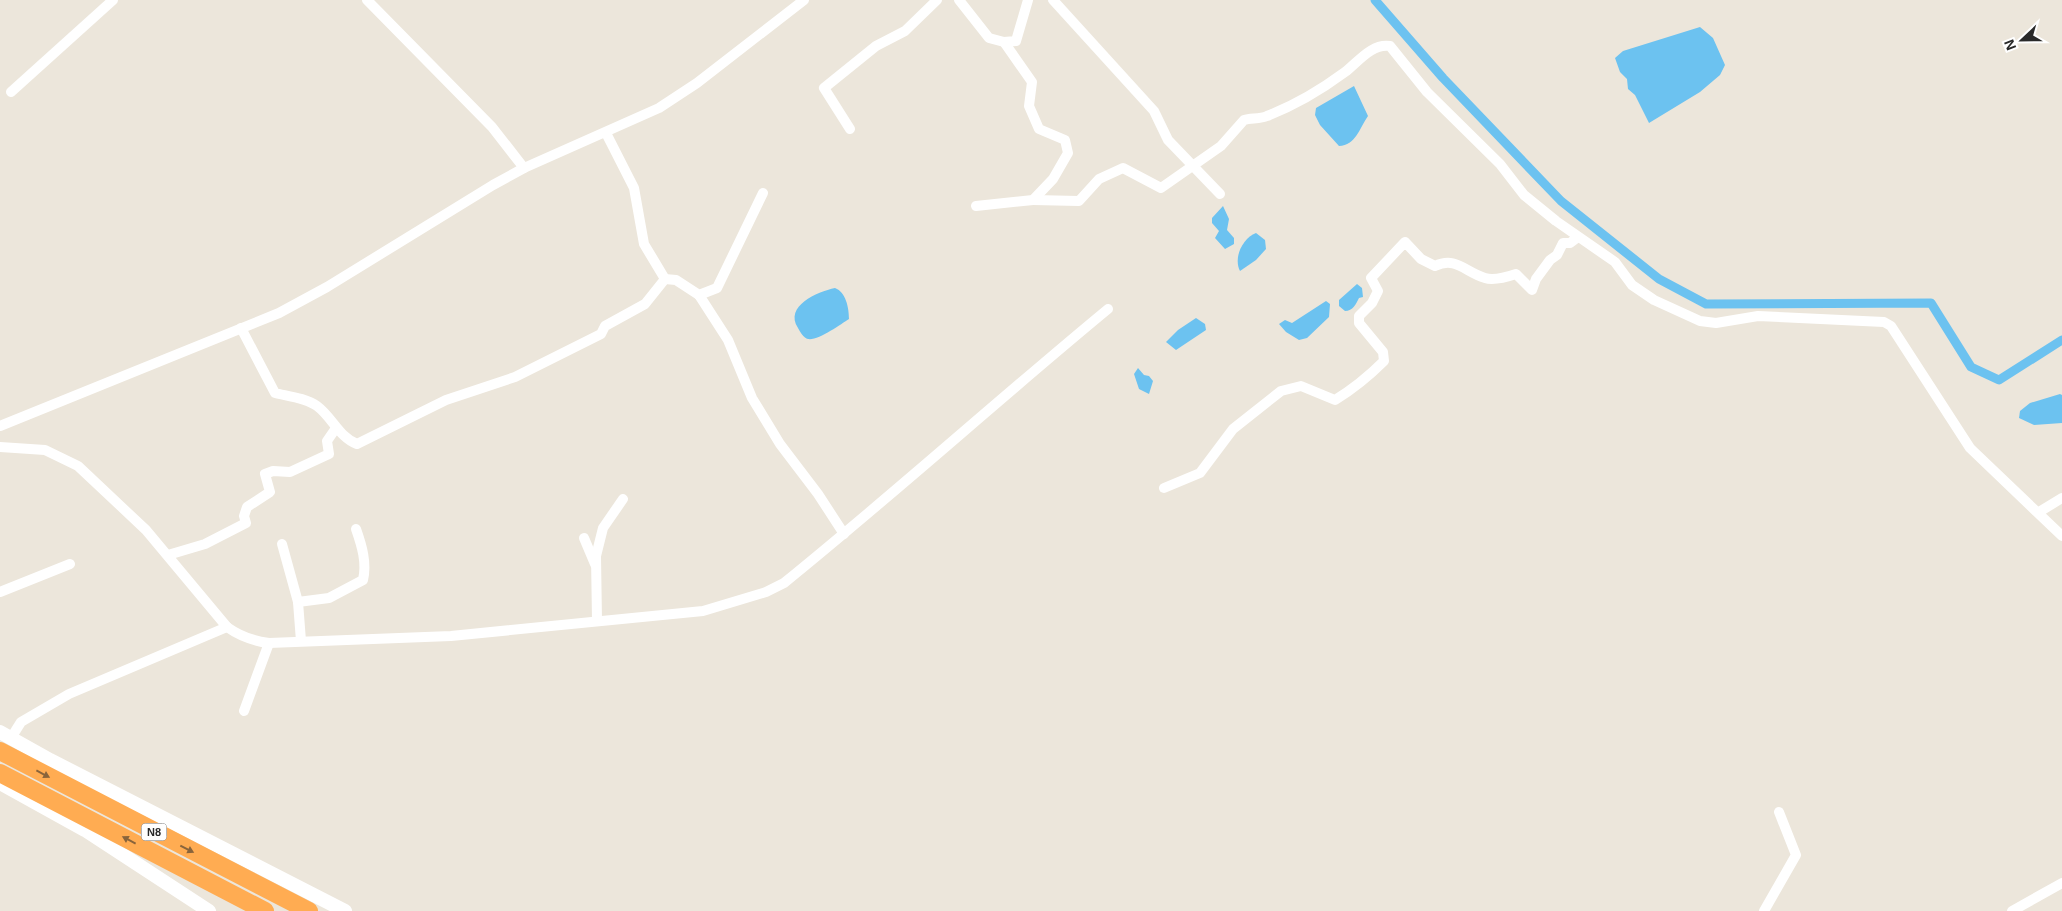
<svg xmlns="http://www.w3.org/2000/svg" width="2062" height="911" font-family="Arial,sans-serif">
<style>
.water{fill:#6cc2f0}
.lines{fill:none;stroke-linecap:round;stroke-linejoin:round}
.canal{stroke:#6cc2f0;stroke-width:9}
.street{stroke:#fff;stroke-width:10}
.secondary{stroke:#fff;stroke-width:14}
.highway{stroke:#ffac52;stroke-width:18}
.oneway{fill:#89643b}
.labels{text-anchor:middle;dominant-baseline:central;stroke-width:4;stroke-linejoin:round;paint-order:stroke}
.shield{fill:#fff;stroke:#696969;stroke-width:1}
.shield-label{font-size:11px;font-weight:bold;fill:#292929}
</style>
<rect width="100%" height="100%" fill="#ece6db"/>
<g class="water">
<path d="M1700 27 1713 38 1725 65 1720 75 1700 92 1649 123 1635 95 1628 89 1627 79 1620 72 1615 58 1623 51Z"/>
<path d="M1354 86 1368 116C1359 129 1356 145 1339 146L1320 125 1315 115 1316 108Z"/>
<path d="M1223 206 1229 219 1227 230 1234 238V244L1225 249 1215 238 1219 231 1212 223V218Z"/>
<path d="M1256 233 1265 240 1266 249 1256 260 1240 271C1233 257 1243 238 1256 233Z"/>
<path d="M1357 284 1362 288 1363 297 1359 298C1356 304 1353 311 1345 311L1339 306V300Z"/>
<path d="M835 288C846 292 849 308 849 319 841 324 818 341 808 339 804 338 800 332 798 328 784 306 817 292 835 288Z"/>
<path d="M1326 301 1330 304 1329 317 1307 338 1299 340 1286 332 1279 324 1285 320 1292 323Z"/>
<path d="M1196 318 1205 324 1206 330 1176 350 1166 342 1178 330Z"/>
<path d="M1138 368 1144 375 1149 376 1153 381 1149 394 1139 389 1134 374Z"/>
<path d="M2060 394 2062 395V423L2034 425 2019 418 2020 411 2030 403Z"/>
</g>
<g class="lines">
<path class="canal" d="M1375 0 1443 78 1561 201 1659 279 1706 304 1931 303 1971 367 1999 380 2062 340"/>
<g class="street">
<path d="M367 0 492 127 524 168"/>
<path d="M959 0 989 38 1004 42 1016 41 1028 0"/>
<path d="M1053 0 1154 111 1168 140 1220 194"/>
<path d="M11 92 113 0"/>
<path d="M850 129 824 88 876 46 905 31 937 0"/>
<path d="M1033 200 1079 201 1099 179 1123 168 1161 188 1221 146 1244 120C1251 118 1260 119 1267 116 1293 106 1322 89 1345 72 1358 62 1372 43 1390 46L1427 92 1500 164 1524 195 1556 221 1615 262 1632 285 1654 300 1700 321 1716 323 1758 316 1884 322 1891 326 1970 448 2062 536"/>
<path d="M976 206 1033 200 1053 179 1068 153 1065 140 1039 129 1029 106 1032 82 1004 42"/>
<path d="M665 279 676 280 699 295 717 288 763 193"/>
<path d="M699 295 728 340 752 398 780 444 818 494 844 534"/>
<path d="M241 328 275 393C287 396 306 398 317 406 332 417 339 437 357 444L446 400 515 377 601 334 605 326 645 304 665 279 644 244 634 188 606 133"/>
<path d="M0 426 279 313 327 287 493 185 524 168 659 108 697 83 804 0"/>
<path d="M0 447 45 450 78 466 146 530 227 627C241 637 253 641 269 643L451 636 703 611 766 592 784 583C894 494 999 399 1108 309"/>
<path d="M1164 488 1200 473 1233 429 1281 391 1301 386 1335 400C1353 389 1369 376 1384 361L1383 352 1359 323V316L1372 303 1378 291 1371 278 1405 242 1421 259 1435 266C1456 256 1465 272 1485 278 1494 281 1507 277 1516 274L1532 290 1536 279 1550 260 1557 255 1563 243H1570L1578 237"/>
<path d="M2039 512 2062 498"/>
<path d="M584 538 595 564"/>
<path d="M282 544 298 602"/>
<path d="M168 555 205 544 246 523 244 516 247 507 270 492 265 474 273 471 290 472 329 454 327 441 336 428"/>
<path d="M0 592 70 564"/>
<path d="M597 621 596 556 603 528 623 499"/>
<path d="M301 641 298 602 329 598 363 580C367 563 362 546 356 529"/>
<path d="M244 711 269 643"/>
<path d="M11 738 21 722 69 694 227 627"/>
<path d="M1764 911 1796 855 1779 812"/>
<path d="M2012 911 2062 883"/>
</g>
<g class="secondary">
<path d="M0 732 50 760 345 911"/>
<path d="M0 783 85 830 209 911"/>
</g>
<g class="highway">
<path d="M0 751 309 911"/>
<path d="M0 773 265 911"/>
</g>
</g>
<defs><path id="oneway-solid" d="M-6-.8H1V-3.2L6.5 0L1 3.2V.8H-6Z" transform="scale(1.25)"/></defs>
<g class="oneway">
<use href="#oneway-solid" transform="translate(43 774) rotate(28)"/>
<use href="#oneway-solid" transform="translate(129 840) rotate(-152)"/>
<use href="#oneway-solid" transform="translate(187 849) rotate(27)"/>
</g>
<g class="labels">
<rect class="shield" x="141.5" y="823.5" width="25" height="17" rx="4"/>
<g class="shield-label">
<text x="154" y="832">N8</text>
</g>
</g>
<g transform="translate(2022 40) rotate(248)" stroke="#ffffff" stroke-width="4" paint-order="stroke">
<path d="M0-4L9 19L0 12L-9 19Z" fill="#292929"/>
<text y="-8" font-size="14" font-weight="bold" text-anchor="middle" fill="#292929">N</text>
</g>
</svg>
